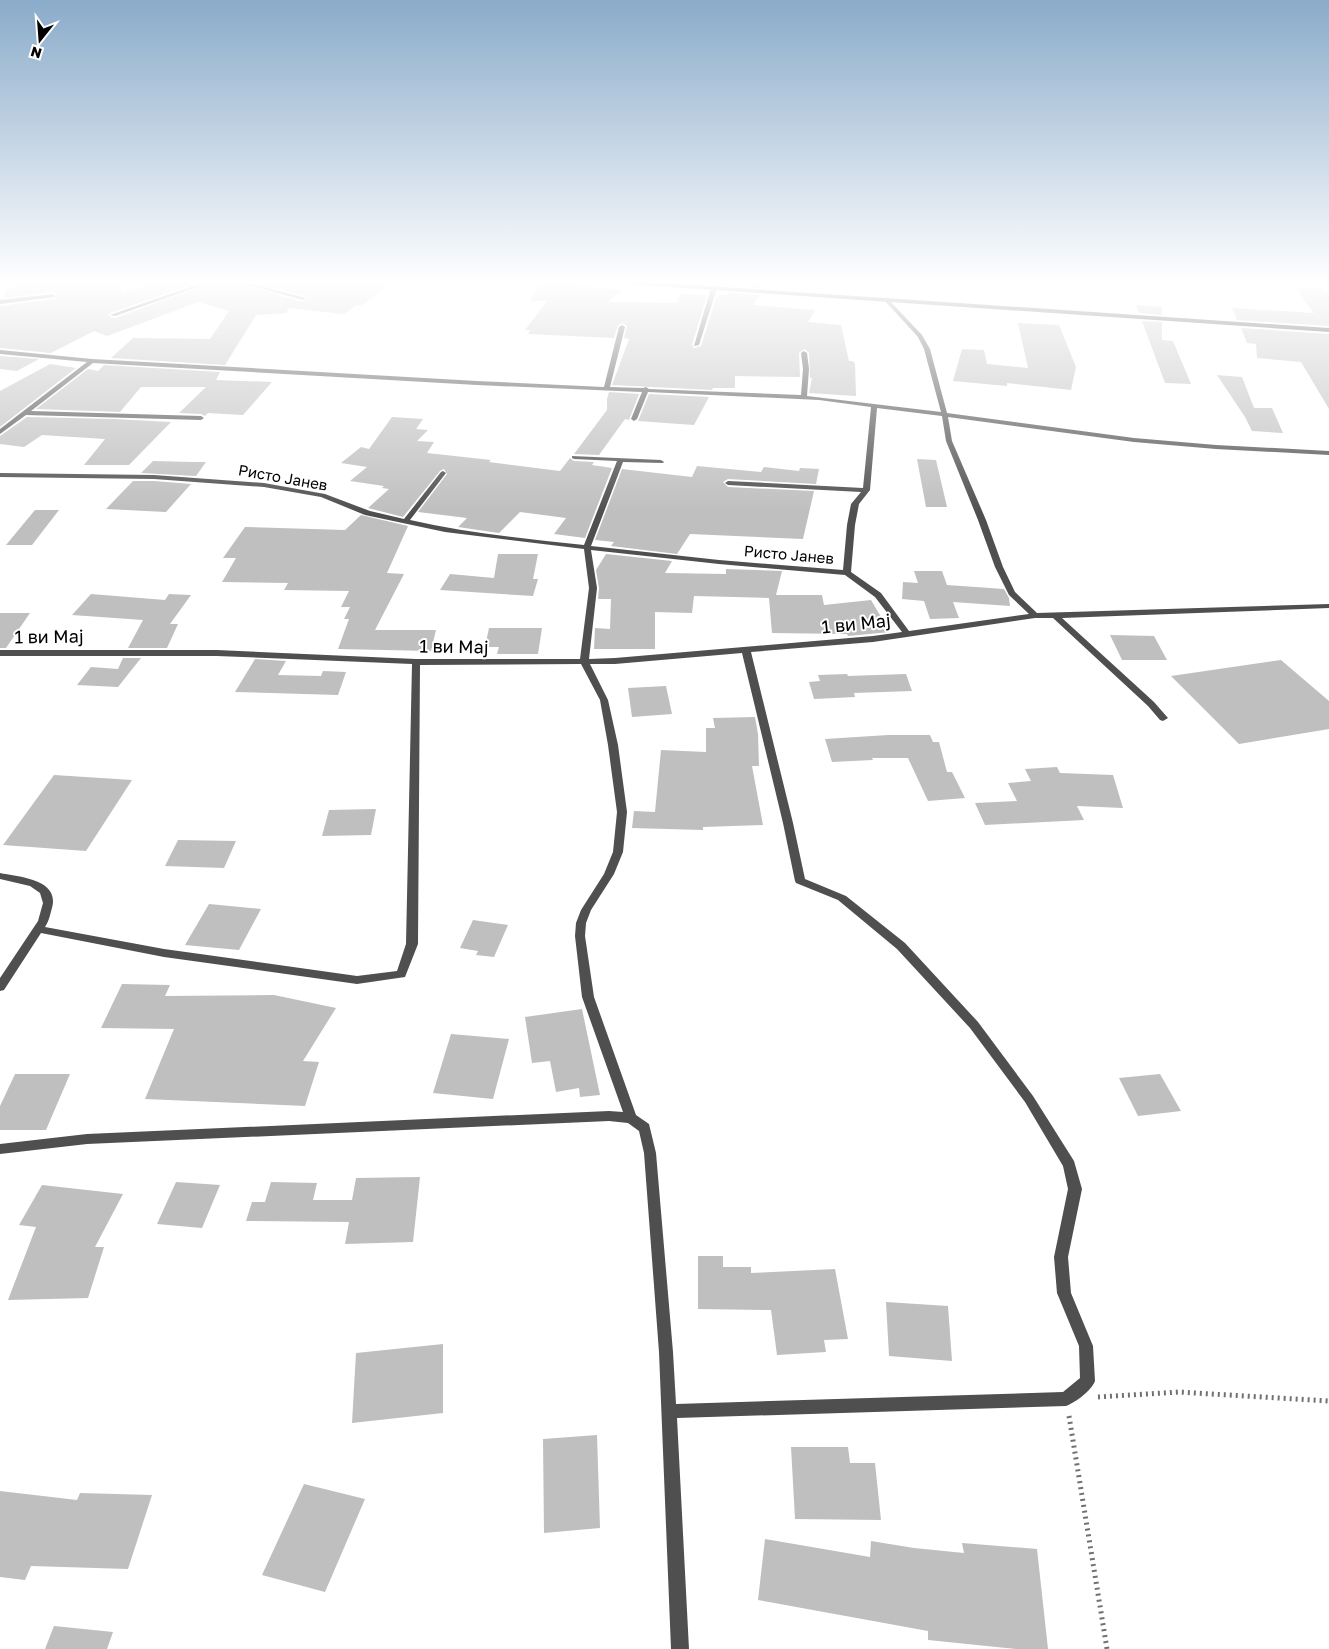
<svg xmlns="http://www.w3.org/2000/svg" width="1329" height="1649" font-family="'Golos Text',sans-serif">
<style>
.building{fill:#bfbfbf}
.lines{fill:none;stroke-linecap:round;stroke-linejoin:round}
.path{stroke:#717171;stroke-width:5;stroke-dasharray:2 4;stroke-linecap:butt}
.street{fill:#4f4f4f;fill-rule:evenodd}
.secondary{fill:#1c1c1c;fill-rule:evenodd}
.labels{text-anchor:middle;dominant-baseline:central;stroke-width:4;stroke-linejoin:round;paint-order:stroke}
.far-street-label{font-size:15px;fill:#000;stroke:#fff}
.street-label{font-size:18px;fill:#000;stroke:#fff}
</style>
<rect width="100%" height="100%" fill="#fff"/>
<g class="building">
<path d="M24 282H121L122 293 155 282H198L108 314 110 317 115 318 214 282H234L303 302 308 297 252 282H393L362 305H356L344 314 288 308 287 313 256 315 225 365 111 358 133 338 210 339 229 311 198 302 107 336 94 331 51 353 0 348V306L55 299 57 297 56 293 53 292 5 298V289L13 288V285L23 284Z"/>
<path d="M736 282H768L764 288 733 286Z"/>
<path d="M540 284 586 285 585 286 621 290 608 302 675 303 678 302 680 294 707 295 692 345 694 348 701 346 717 295H726L728 293 760 295 753 305 815 310 808 322 841 325 849 361H853L855 364 856 396 809 393 812 378H810L809 353 805 349 799 353 800 377 735 376V388H713L712 390 612 385 629 339 624 338 627 326 623 323 618 325 614 338 528 334 530 330H525L547 301H530Z"/>
<path d="M1295 287 1323 288 1329 296V326L1237 320 1232 308 1314 313Z"/>
<path d="M1136 305 1162 307V315L1139 313Z"/>
<path d="M1142 321 1162 322V340L1173 341 1191 384 1165 383Z"/>
<path d="M1018 323 1059 325 1076 367 1071 390 1007 383V386L953 381 962 349 984 350 987 364 1028 368Z"/>
<path d="M1241 328 1329 334V409L1301 362 1257 358 1256 344 1247 343Z"/>
<path d="M0 356 39 359 17 371 0 369Z"/>
<path d="M50 364 76 368 0 427V391Z"/>
<path d="M104 365 220 372 216 380 272 382 243 415 208 413 205 416 201 414 179 413 206 387H141L120 412 36 409 88 369 98 371Z"/>
<path d="M1217 375 1242 377 1254 408H1272L1283 433 1252 431 1245 417Z"/>
<path d="M609 392 639 394 629 420 625 419 599 455 574 454 607 410V399Z"/>
<path d="M649 394 709 397 694 425 638 421Z"/>
<path d="M27 417 114 419 171 422 129 465H84L105 439 42 435 24 447 0 444V436Z"/>
<path d="M392 417 423 419 416 429 428 430 417 441 434 442 427 453 491 460 489 462 560 471 570 458 574 461 594 462 592 465 612 468 585 538 554 534 566 518 520 512 499 533 458 527 467 518 418 512 447 474 444 469 440 471 403 517 368 508 389 489 382 488 384 486 350 481 367 467 341 463 361 447 369 449Z"/>
<path d="M917 459 936 460 947 507H926Z"/>
<path d="M153 461 193 462H206L196 476 141 473Z"/>
<path d="M697 466 761 472 764 467 799 471 800 468 819 469 816 484 728 479 723 482 728 487 814 491 803 539 690 534 677 554 611 546 614 542 595 540 622 469 692 477Z"/>
<path d="M133 481H154L191 484 166 512 106 509Z"/>
<path d="M35 510H59L32 545H6Z"/>
<path d="M361 515 408 526 387 573 404 574 375 630H436L431 651 338 649 349 619H344L350 607H341L349 591 284 590 288 583 222 582 236 558H223L245 527 345 530Z"/>
<path d="M498 554H538L533 579H538L533 596 440 590 450 574 494 578Z"/>
<path d="M606 554 672 561 665 573 726 574V569L782 571 776 595H822L824 605 871 600 890 632 848 636 847 634 772 633 769 598 694 596 692 613 655 612V649H594L595 628 610 629 611 599H598L599 588 596 570Z"/>
<path d="M914 571H942L947 585 1004 589 1009 598 1010 606 953 602 959 618 930 619 924 601 902 599 903 582 918 583Z"/>
<path d="M91 594 165 600 169 594 191 595 170 624H178L167 648H128L143 620 72 615Z"/>
<path d="M0 613H30L6 648H0Z"/>
<path d="M489 628H542L538 654H497L499 647H485Z"/>
<path d="M1110 635 1154 636 1167 660H1122Z"/>
<path d="M123 658H141L118 687 77 685 91 667 118 669Z"/>
<path d="M255 659 286 661 278 675 321 676 323 671 346 672 338 695 235 692Z"/>
<path d="M1281 660 1329 701V729L1239 744 1171 676Z"/>
<path d="M847 674 848 676 906 674 912 691 854 693 855 697 814 699 809 682 820 681 818 675Z"/>
<path d="M666 686 672 714 632 717 628 688Z"/>
<path d="M755 717 758 734 759 766H752L763 825 703 827V830L632 828 634 811 655 812 661 750 706 752V728H715L713 718Z"/>
<path d="M888 735H930L933 742H939L947 772H952L965 798 928 801 908 758H872L873 760 832 762 825 739Z"/>
<path d="M1057 767 1060 773 1113 775 1123 808 1077 806 1084 820 985 825 975 803 1017 801 1008 783 1031 781 1025 769Z"/>
<path d="M54 775 132 780 86 851 3 845Z"/>
<path d="M376 809 371 835 322 836 329 810Z"/>
<path d="M178 840 236 841 224 868 165 866Z"/>
<path d="M209 904 261 909 239 950 185 945Z"/>
<path d="M473 920 508 925 494 957 476 955 478 951 460 948Z"/>
<path d="M122 984 170 985 165 996 274 995 336 1008 303 1061 319 1062 305 1106 145 1099 174 1029 101 1028Z"/>
<path d="M582 1009 600 1095 580 1097 579 1088 556 1092 550 1061 532 1063 525 1017Z"/>
<path d="M451 1034 509 1039 493 1099 433 1093Z"/>
<path d="M15 1074H70L46 1130H0V1106Z"/>
<path d="M1160 1074 1181 1111 1138 1116 1119 1078Z"/>
<path d="M420 1177 413 1242 345 1244 349 1222 246 1221 252 1202H265L271 1182 317 1183 313 1200H352L356 1178Z"/>
<path d="M176 1182 220 1185 202 1228 157 1224Z"/>
<path d="M42 1185 123 1194 95 1247H104L88 1298 8 1300 36 1227 19 1225Z"/>
<path d="M698 1256H723V1267H751V1273L835 1269 848 1339 824 1340 826 1352 777 1355 771 1310 698 1309Z"/>
<path d="M886 1302 948 1306 952 1361 889 1356Z"/>
<path d="M443 1344V1413L352 1423 356 1353Z"/>
<path d="M597 1435 600 1528 544 1533 543 1439Z"/>
<path d="M791 1447H848L850 1463H875L881 1520 795 1519Z"/>
<path d="M304 1484 365 1499 325 1592 262 1575Z"/>
<path d="M0 1491 77 1500 80 1493 152 1495 128 1569 31 1566 25 1580 0 1577Z"/>
<path d="M765 1539 870 1557 871 1541 914 1548 964 1553 962 1543 1037 1549 1048 1649H1016L928 1640V1631L758 1600Z"/>
<path d="M54 1626 113 1632 107 1649H45Z"/>
</g>
<g class="lines">
<g class="path">
<path d="M1098 1397 1178 1392 1329 1401"/>
<path d="M1069 1416 1107 1649"/>
</g>
<g class="street">
<path d="M204 282H212L115 316 110 315Z"/>
<path d="M236 282H245L306 298 303 300Z"/>
<path d="M714 286 717 288 699 345 694 346 711 288Z"/>
<path d="M53 294 55 295V297L0 304V300Z"/>
<path d="M887 298 922 335 930 349 947 413 1134 438 1216 445 1329 451V455L1216 449 1134 442 948 417 952 441 986 520 1003 567 1015 592 1037 613 1329 604V608L1062 618 1154 702 1168 718 1163 721 1160 720 1148 706 1053 618H1035L873 642 751 652 793 823 805 879 846 896 905 943 978 1022 1033 1096 1074 1161 1082 1189 1068 1257 1071 1293 1093 1346 1095 1381C1091 1391 1076 1402 1066 1406L677 1418 689 1649H671L659 1352 644 1153 639 1131 628 1123 609 1121 87 1144 0 1154V1144L87 1134 609 1111 623 1112 582 997 575 936 576 923 581 910 604 874 613 852 617 812 608 745 600 700 581 664 420 665 418 944 405 977 357 984 164 957 41 933 4 990 0 991V978L38 921 43 903 40 893 30 886 0 879V873C19 877 60 879 52 908 50 915 49 921 45 927L164 949 357 976 397 971 406 944 412 664 217 656H0V650H217L416 659H580L589 588 584 549 445 532 365 515 321 497 264 487 154 479 0 477V473L154 475 264 483 325 494 370 511 404 519 441 472 443 471 446 473 410 520C468 533 526 539 584 545L617 461 574 459 572 458V456L661 460 664 462 663 463 623 462 591 546 719 560 843 570 847 525 851 504 861 492 728 485 725 483 728 481 863 488 871 407 819 400 648 392 637 419 634 421 631 419 642 392 477 385 93 363 31 411 201 416 204 418 201 420 26 415 0 434V429L87 362 0 354V350L92 359 477 381 604 387 619 327 622 325 625 327 610 387 643 388 646 387 649 389 801 395 803 369 801 353 804 351 807 353 809 369 807 396 941 412 924 349 918 337 885 301V299ZM877 408 942 416 946 441 978 520 995 567 1009 595 1029 614 909 631 881 593 851 572 855 525 859 504 870 490ZM591 550 719 564 845 575 875 597 902 632 873 636 615 658 589 659 597 588ZM742 653 783 823 795 881 796 883 838 900 897 949 970 1028 1025 1102 1063 1166 1068 1189 1054 1257 1057 1293 1079 1346 1080 1378 1063 1392 676 1404 673 1352 656 1153 649 1124 636 1115 594 997 585 936 586 923 591 910 614 874 623 852 627 812 618 745 608 700 590 664H615Z"/>
</g>
<path class="secondary" d="M624 282H649L1329 328V332L627 284Z"/>
</g>
<linearGradient id="sky" x2="0" y2="1"><stop stop-color="#8aabca"/><stop offset="0.55" stop-color="#fff"/><stop offset="1" stop-color="#fff" stop-opacity="0"/></linearGradient>
<rect width="1329" height="513" fill="url(#sky)"/>
<g class="labels">
<g class="far-street-label">
<text transform="translate(283 477) rotate(10)">Ристо Јанев</text>
<text transform="translate(789 554) rotate(5)">Ристо Јанев</text>
</g>
<g class="street-label">
<text transform="translate(856 623) rotate(-6)">1 ви Мај</text>
<text transform="translate(49 636) rotate(-1)">1 ви Мај</text>
<text transform="translate(454 646) rotate(1)">1 ви Мај</text>
</g>
</g>
<g transform="translate(40 40) rotate(197)" stroke="#ffffff" stroke-width="4" paint-order="stroke">
<path d="M0-4L9 19L0 12L-9 19Z" fill="#000000"/>
<text y="-8" font-size="14" font-weight="bold" text-anchor="middle" fill="#000000">N</text>
</g>
</svg>
